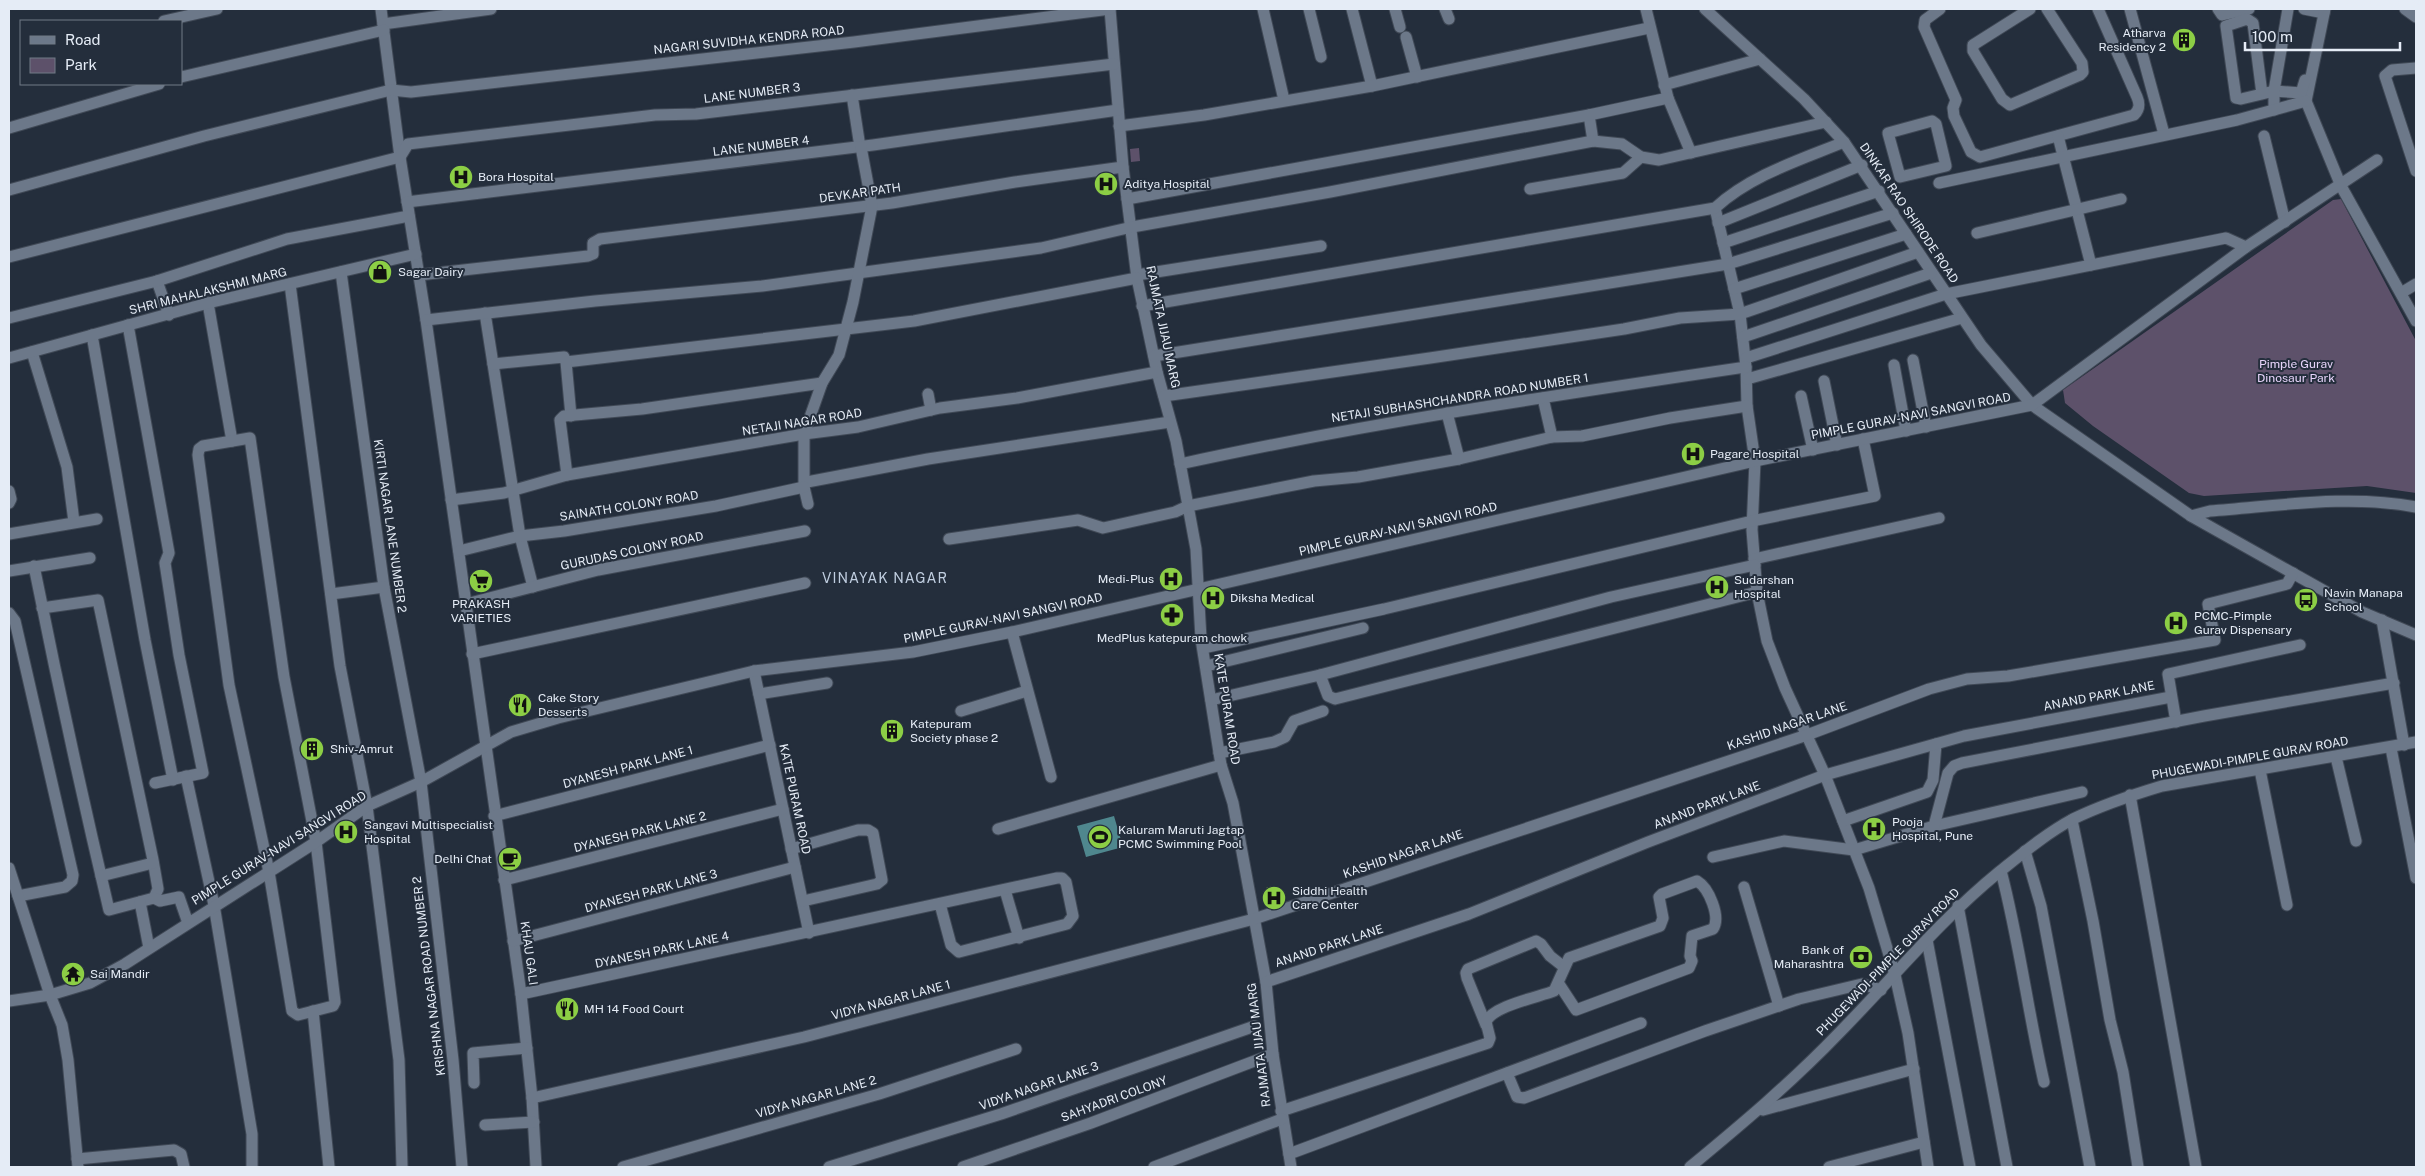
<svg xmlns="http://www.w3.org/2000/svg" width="2425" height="1176" font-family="'Public Sans',sans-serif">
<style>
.green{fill:#5d516a}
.water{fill:#4f878e}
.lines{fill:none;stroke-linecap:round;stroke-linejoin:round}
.minor-casing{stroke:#404956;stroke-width:13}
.minor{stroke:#6c7889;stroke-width:11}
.labels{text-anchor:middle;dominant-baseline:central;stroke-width:4;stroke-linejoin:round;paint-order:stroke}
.poi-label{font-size:12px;fill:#e5ecf6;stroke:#242e3c;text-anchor:start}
.street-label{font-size:12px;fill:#e5ecf6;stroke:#242e3c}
.park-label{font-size:12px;fill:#e7d4fa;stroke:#242e3c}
.neighbourhood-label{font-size:14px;letter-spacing:1px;fill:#c0cee0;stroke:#242e3c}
</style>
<rect width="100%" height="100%" fill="#242e3c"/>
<g class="green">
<path d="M1139 148 1140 161 1131 162 1130 149Z"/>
<path d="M2341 199 2416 341V493L2367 486 2204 496 2189 493 2093 426 2065 403 2063 390 2333 200Z"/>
</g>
<path class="water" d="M1114 816 1123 847 1086 857 1077 826Z"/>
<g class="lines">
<g class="minor-casing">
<g id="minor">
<path d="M381 9 400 157 426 320 521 994 532 1098 536 1167"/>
<path d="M1110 9 1123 167 1137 278 1157 372 1176 441 1196 549 1201 639 1221 765 1233 803 1266 982 1273 1054 1291 1167"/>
<path d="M1263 9 1284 100"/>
<path d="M1309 9 1321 57"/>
<path d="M1352 9 1372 86"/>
<path d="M1395 9 1400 27"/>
<path d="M1445 9 1449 19"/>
<path d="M1646 9 1668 98 1691 153"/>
<path d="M1705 9 1804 99 1844 142 1981 345 2032 405 2191 516 2362 612 2416 635"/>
<path d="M1940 9 1925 20 1924 27 1956 100 1953 108 1954 116 1971 152 1980 157 2134 115C2140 109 2140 104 2137 97L2098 9"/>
<path d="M2030 9 1973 45V51L2002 99 2010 105 2080 75 2083 72 2082 63 2047 9"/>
<path d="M2130 9 2164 134"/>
<path d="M2218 9 2222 15 2249 9"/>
<path d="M2304 9 2324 13"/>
<path d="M2325 9 2306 101 2341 186 2416 321"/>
<path d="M2405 9 2416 17"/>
<path d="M164 21 217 9"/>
<path d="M383 24 491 9"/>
<path d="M1406 37 1417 77"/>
<path d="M2416 68 2392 70 2385 76 2416 171"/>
<path d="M181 77 384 30"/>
<path d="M1664 85 1760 59"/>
<path d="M2262 94 2241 99 2236 98 2226 26 2247 19 2253 23 2262 94 2274 91 2301 93 2305 80"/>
<path d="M852 95 860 147"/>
<path d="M2274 110V91L2288 9"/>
<path d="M1589 115 1593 141"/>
<path d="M1932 121 1936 124 1946 166 1900 177 1888 133Z"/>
<path d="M1119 126 1204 115 1372 86 1649 28"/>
<path d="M9 128 159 84"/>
<path d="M2058 136 2091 265"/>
<path d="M2264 136 2285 222"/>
<path d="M1939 183 2237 120 2306 101"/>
<path d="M1530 189 1623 173 1641 157"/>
<path d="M9 190 204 136 391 90 411 92 854 42 1110 9"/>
<path d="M1127 199 1589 115 1668 98"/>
<path d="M407 202 873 145 1118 110"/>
<path d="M1715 208 1740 314 1746 367 1747 406 1755 461 1752 530 1757 592 1767 641 1785 688 1825 775 1869 888 1895 975 1908 1033 1928 1167"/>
<path d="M1718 223 1862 165"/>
<path d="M1977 233 2121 199"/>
<path d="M1723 243 1879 191"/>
<path d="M9 257 400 157 408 144 655 115 696 114 1114 64"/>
<path d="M341 272 384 587 421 782 453 1060 462 1167"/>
<path d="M419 275 588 256 593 254V243L600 239 892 203 1015 182 1123 167"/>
<path d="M1137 275 1321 246"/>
<path d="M157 281 169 315"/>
<path d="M290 284 340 666 367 806 399 1060 402 1167"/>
<path d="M1734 289 1906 234"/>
<path d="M2401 293 2416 284"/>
<path d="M208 303 232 441"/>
<path d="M1142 306 1715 208C1751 175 1800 160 1844 142"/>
<path d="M485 313 520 536 533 587"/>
<path d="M9 318 157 281 287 239 409 216"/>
<path d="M426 320 595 301 762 286 1041 248 1132 227 1330 192 1593 141 1622 144 1641 157 1659 160 1826 122"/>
<path d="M128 325 169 553 165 563 179 655 203 773 155 783"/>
<path d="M92 335 145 640 173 780"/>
<path d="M1743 337 1931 273"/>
<path d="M32 352 67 467 74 522"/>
<path d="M1154 356 1728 264 1893 213"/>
<path d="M9 358 208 303 416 254"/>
<path d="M1746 358 1946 294 2226 238 2246 247"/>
<path d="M1913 360 1926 427"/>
<path d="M566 362 914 321 1137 278"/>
<path d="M493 364 564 357 566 362 571 416"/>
<path d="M1894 365 1906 431"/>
<path d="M1747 379 1962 318"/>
<path d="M1824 381 1837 445"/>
<path d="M928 394 931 410"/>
<path d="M1164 396 1430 358 1624 329 1680 318 1740 314 1918 252"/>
<path d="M1801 396 1813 450"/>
<path d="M1543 398 1552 437"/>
<path d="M1447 413 1459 459"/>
<path d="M250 438 284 677 316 842 335 1002 333 1006 298 1015 292 1011 269 872 229 685 198 455 199 449 203 446Z"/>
<path d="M1180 464C1367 423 1557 395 1746 367"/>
<path d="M567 475 560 420 564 416 642 409 822 383"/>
<path d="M807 482 928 459 1170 422"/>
<path d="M9 491 11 499 9 503"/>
<path d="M451 500 504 493 567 475 804 434 858 427 940 408 1017 398 1157 372"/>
<path d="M808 504 804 487V434L822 383 839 355 853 302 872 206 861 147"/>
<path d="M2191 516 2210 511C2279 506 2348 494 2416 507"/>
<path d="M9 534 97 519"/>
<path d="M949 539 1078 520 1103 528 1175 512 1188 506 1314 481 1358 477 1459 459 1552 437 1582 436 1670 418 1747 406"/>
<path d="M459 551 520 536 564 531 716 506 804 487"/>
<path d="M1754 559 1939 518"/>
<path d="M34 566C57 681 82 796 109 910L154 898 158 889 153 860 98 600 42 608"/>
<path d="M9 571 90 558"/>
<path d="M331 594 384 587"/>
<path d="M466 604 598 570 805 531"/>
<path d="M9 613 15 621 73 875 72 881 65 887 18 896"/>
<path d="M2382 620 2404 745"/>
<path d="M1012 632 1051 777"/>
<path d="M1203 648 1384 609 1752 521 1875 496 1863 439"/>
<path d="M472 654 805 583"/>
<path d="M1206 666 1363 628"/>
<path d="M754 671 809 933"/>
<path d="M1320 675 1611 597 1755 565"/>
<path d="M759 694 827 683"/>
<path d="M1211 700 1320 675 1328 696 1335 699 1757 592"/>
<path d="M961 711 1027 691"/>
<path d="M2176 722 2168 674 2300 645"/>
<path d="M2391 748 2416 878"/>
<path d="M1219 753 1274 742 1285 737 1294 721 1323 711"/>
<path d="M2336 757 2356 841"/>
<path d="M2260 770 2287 905"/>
<path d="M186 776 214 905 252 1134V1167"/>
<path d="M2130 795 2196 1167"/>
<path d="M494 816 770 745"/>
<path d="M2072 820 2093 921 2110 1020 2123 1072 2138 1167"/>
<path d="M1843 821 1927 792 1933 780 1936 744"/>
<path d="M1934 826 2082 792"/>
<path d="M998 829 1221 765"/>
<path d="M791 849 858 830H868L873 833 882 880 877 884 803 901"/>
<path d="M2025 851 2041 906 2090 1167"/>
<path d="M1713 857 1784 841 1854 850 1934 826 1948 773 1954 766 1962 763 2204 716 2394 683"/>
<path d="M9 868 50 995 62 1025 68 1060 78 1167"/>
<path d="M2001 871C2019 940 2028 1012 2044 1082"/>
<path d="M101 876 153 863"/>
<path d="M504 880 783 809"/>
<path d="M1744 887 1779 1006"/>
<path d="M1005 890 1019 938"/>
<path d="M154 898 160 901 179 897 188 923"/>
<path d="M140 902 149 948"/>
<path d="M1958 906 2007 1167"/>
<path d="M1927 940 1970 1167"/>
<path d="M513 941 795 867"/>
<path d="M1266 982 1469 914 1648 842 1825 775 1964 736 2171 697"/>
<path d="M521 994 1057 878H1062L1066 882 1073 916 1067 924 959 952 951 945 940 904"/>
<path d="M9 1001 50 995 90 983 125 964 316 842 367 806 421 782 511 732 558 718 754 671 913 652 1012 632 1755 461 2032 405 2246 247 2377 160"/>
<path d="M313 1011 329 1167"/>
<path d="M1486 1025 1467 978 1466 973 1468 969 1536 941 1541 944 1550 956 1564 967"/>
<path d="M1507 1073 1517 1097 1524 1098 1705 1031 1799 999 1862 984 1881 990"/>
<path d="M474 1083 473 1053 527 1048"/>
<path d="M532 1098 804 1037 1254 919 1807 735 1929 689 1967 679 2008 676 2215 640 2208 604 2287 584 2293 573"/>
<path d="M1763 1110 1914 1069"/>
<path d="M1281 1111 1488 1043 1490 1038 1486 1022C1492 1006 1539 997 1554 991L1569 958 1660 926 1663 918 1659 897 1662 894 1697 881C1709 888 1721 917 1713 929L1692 936 1690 956 1692 961 1689 968 1576 1010 1559 984"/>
<path d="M485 1125 534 1122"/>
<path d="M1289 1154 1641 1023"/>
<path d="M77 1159 174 1150 181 1154 184 1167"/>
<path d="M623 1167 879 1094 1016 1049"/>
<path d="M829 1167 1001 1114 1255 1026"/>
<path d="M963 1167 1091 1123 1273 1054"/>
<path d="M1154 1167 1282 1119"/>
<path d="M1690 1167C1742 1124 1792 1082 1839 1033 1892 979 1940 920 1999 872 2023 853 2047 833 2073 819 2102 805 2132 795 2162 786L2416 742"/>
<path d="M1829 1167 1924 1142"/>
</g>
</g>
<use href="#minor" class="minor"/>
</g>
<defs>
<g id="building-disc" transform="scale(1.25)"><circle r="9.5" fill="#8cce45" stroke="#242e3c"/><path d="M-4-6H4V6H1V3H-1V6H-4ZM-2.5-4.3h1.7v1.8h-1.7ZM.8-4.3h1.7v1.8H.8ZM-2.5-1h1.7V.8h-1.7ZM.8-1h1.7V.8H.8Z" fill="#111"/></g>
<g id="hospital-disc" transform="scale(1.25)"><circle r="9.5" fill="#8cce45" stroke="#242e3c"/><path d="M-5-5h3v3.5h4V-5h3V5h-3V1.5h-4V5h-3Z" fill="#111"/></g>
<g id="shop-disc" transform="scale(1.25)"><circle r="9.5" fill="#8cce45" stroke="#242e3c"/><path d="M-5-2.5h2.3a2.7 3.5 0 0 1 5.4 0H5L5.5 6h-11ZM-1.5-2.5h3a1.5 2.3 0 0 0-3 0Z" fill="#111"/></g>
<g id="supermarket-disc" transform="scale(1.25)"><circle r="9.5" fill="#8cce45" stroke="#242e3c"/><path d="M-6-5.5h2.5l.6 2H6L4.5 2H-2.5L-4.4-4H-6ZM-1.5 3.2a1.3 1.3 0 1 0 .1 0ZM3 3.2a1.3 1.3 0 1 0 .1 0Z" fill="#111"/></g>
<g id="bus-disc" transform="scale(1.25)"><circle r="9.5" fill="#8cce45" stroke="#242e3c"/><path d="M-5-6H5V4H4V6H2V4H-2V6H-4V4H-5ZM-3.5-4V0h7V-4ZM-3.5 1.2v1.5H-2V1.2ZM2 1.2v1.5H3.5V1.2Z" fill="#111"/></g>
<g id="pharmacy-disc" transform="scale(1.25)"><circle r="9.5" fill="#8cce45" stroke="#242e3c"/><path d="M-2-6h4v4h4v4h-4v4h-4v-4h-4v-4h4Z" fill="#111"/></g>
<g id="restaurant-disc" transform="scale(1.25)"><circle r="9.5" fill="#8cce45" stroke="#242e3c"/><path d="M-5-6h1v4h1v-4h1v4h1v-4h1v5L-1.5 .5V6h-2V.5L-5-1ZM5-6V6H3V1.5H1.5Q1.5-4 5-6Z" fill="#111"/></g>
<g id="stadium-disc" transform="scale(1.25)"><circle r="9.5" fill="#8cce45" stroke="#242e3c"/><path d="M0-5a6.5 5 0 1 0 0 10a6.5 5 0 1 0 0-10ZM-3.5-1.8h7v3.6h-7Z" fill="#111"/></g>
<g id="cafe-disc" transform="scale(1.25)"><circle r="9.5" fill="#8cce45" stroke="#242e3c"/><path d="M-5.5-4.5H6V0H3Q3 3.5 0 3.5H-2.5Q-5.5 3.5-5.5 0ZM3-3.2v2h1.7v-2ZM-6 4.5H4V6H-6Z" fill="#111"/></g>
<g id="bank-disc" transform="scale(1.25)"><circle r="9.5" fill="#8cce45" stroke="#242e3c"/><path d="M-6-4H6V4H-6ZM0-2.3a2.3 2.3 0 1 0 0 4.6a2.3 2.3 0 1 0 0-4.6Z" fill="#111"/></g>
<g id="temple-disc" transform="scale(1.25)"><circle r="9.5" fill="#8cce45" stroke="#242e3c"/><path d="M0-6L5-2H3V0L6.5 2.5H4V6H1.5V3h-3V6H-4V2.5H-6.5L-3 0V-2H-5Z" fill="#111"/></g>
</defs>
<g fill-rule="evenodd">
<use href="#building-disc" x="2184" y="40"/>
<use href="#hospital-disc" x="461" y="177"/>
<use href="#hospital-disc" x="1106" y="184"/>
<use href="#shop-disc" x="380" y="272"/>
<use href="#hospital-disc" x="1693" y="454"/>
<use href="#hospital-disc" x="1171" y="579"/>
<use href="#supermarket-disc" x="481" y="581"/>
<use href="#hospital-disc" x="1717" y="587"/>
<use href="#hospital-disc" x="1213" y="598"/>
<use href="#bus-disc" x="2306" y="600"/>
<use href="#pharmacy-disc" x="1172" y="615"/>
<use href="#hospital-disc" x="2176" y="623"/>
<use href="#restaurant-disc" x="520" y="705"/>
<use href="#building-disc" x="892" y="731"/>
<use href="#building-disc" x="312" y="749"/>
<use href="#hospital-disc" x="1874" y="829"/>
<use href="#hospital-disc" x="346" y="832"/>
<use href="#stadium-disc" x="1100" y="837"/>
<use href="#cafe-disc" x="510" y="859"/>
<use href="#hospital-disc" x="1274" y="898"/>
<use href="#bank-disc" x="1861" y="957"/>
<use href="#temple-disc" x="73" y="974"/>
<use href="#restaurant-disc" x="567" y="1009"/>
</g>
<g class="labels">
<g class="poi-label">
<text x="2166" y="33" text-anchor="end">Atharva<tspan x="2166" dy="14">Residency 2</tspan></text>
<text x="478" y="177">Bora Hospital</text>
<text x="1124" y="184">Aditya Hospital</text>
<text x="398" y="272">Sagar Dairy</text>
<text x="1710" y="454">Pagare Hospital</text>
<text x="1154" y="579" text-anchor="end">Medi-Plus</text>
<text x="1734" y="580">Sudarshan<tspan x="1734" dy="14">Hospital</tspan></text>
<text x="2324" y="593">Navin Manapa<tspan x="2324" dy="14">School</tspan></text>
<text x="1230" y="598">Diksha Medical</text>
<text x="481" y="604" text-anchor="middle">PRAKASH<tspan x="481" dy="14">VARIETIES</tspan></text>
<text x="2194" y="616">PCMC-Pimple<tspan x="2194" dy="14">Gurav Dispensary</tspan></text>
<text x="1172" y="638" text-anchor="middle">MedPlus katepuram chowk</text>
<text x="538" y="698">Cake Story<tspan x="538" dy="14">Desserts</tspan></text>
<text x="910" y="724">Katepuram<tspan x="910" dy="14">Society phase 2</tspan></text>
<text x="330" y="749">Shiv-Amrut</text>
<text x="1892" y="822">Pooja<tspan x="1892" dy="14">Hospital, Pune</tspan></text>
<text x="364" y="825">Sangavi Multispecialist<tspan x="364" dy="14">Hospital</tspan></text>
<text x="1118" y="830">Kaluram Maruti Jagtap<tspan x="1118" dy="14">PCMC Swimming Pool</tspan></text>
<text x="492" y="859" text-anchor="end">Delhi Chat</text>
<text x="1292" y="891">Siddhi Health<tspan x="1292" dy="14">Care Center</tspan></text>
<text x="1844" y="950" text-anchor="end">Bank of<tspan x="1844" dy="14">Maharashtra</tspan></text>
<text x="90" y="974">Sai Mandir</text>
<text x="584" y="1009">MH 14 Food Court</text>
</g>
<g class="street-label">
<text transform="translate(749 40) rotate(-6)">NAGARI SUVIDHA KENDRA ROAD</text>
<text transform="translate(752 93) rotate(-7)">LANE NUMBER 3</text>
<text transform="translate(761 146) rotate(-7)">LANE NUMBER 4</text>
<text transform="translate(860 193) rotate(-8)">DEVKAR PATH</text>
<text transform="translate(1909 213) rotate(56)">DINKAR RAO SHIRODE ROAD</text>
<text transform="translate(208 291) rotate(-14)">SHRI MAHALAKSHMI MARG</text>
<text transform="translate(1163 327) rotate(78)">RAJMATA JIJAU MARG</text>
<text transform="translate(1460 398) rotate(-9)">NETAJI SUBHASHCHANDRA ROAD NUMBER 1</text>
<text transform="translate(1911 416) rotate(-11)">PIMPLE GURAV-NAVI SANGVI ROAD</text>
<text transform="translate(802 422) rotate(-9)">NETAJI NAGAR ROAD</text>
<text transform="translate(629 506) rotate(-9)">SAINATH COLONY ROAD</text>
<text transform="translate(390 526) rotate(82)">KIRTI NAGAR LANE NUMBER 2</text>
<text transform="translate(1398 529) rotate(-13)">PIMPLE GURAV-NAVI SANGVI ROAD</text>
<text transform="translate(632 551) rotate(-12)">GURUDAS COLONY ROAD</text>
<text transform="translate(1003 618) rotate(-12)">PIMPLE GURAV-NAVI SANGVI ROAD</text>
<text transform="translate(2099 696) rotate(-11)">ANAND PARK LANE</text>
<text transform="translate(1227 709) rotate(81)">KATE PURAM ROAD</text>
<text transform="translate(1787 726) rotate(-19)">KASHID NAGAR LANE</text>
<text transform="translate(2250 758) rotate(-10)">PHUGEWADI-PIMPLE GURAV ROAD</text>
<text transform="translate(628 767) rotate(-15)">DYANESH PARK LANE 1</text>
<text transform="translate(795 799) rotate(78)">KATE PURAM ROAD</text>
<text transform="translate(1707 805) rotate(-21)">ANAND PARK LANE</text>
<text transform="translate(640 832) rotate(-14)">DYANESH PARK LANE 2</text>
<text transform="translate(279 848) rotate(-32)">PIMPLE GURAV-NAVI SANGVI ROAD</text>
<text transform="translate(1403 854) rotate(-19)">KASHID NAGAR LANE</text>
<text transform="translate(651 891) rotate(-15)">DYANESH PARK LANE 3</text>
<text transform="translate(1329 946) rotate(-18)">ANAND PARK LANE</text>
<text transform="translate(662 950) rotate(-12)">DYANESH PARK LANE 4</text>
<text transform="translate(529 953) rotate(82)">KHAU GALI</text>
<text transform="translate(1888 962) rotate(-46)">PHUGEWADI-PIMPLE GURAV ROAD</text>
<text transform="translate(429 976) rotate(-97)">KRISHNA NAGAR ROAD NUMBER 2</text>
<text transform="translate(891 1000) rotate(-15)">VIDYA NAGAR LANE 1</text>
<text transform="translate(1259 1045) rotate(-97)">RAJMATA JIJAU MARG</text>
<text transform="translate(1039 1086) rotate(-19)">VIDYA NAGAR LANE 3</text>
<text transform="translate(816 1097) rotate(-16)">VIDYA NAGAR LANE 2</text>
<text transform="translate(1114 1099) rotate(-20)">SAHYADRI COLONY</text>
</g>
<g class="park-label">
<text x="2296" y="364">Pimple Gurav<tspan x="2296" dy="14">Dinosaur Park</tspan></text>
</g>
<g class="neighbourhood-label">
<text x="885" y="578">VINAYAK NAGAR</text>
</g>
</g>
<rect width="2425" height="1176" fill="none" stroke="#e5ecf6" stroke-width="20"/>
<rect x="20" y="20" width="162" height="65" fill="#242e3c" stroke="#717a86"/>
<rect x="30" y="36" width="25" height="8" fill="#6c7889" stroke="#717a86"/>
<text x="65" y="45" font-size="15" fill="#e5ecf6">Road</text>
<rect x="30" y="58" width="25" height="15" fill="#5d516a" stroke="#717a86"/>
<text x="65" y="70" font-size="15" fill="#e5ecf6">Park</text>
<path d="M2245 42v8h155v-8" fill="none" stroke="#e5ecf6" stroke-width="2.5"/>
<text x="2252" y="42" font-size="15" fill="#e5ecf6" stroke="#242e3c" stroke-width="4" paint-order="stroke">100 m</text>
</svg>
